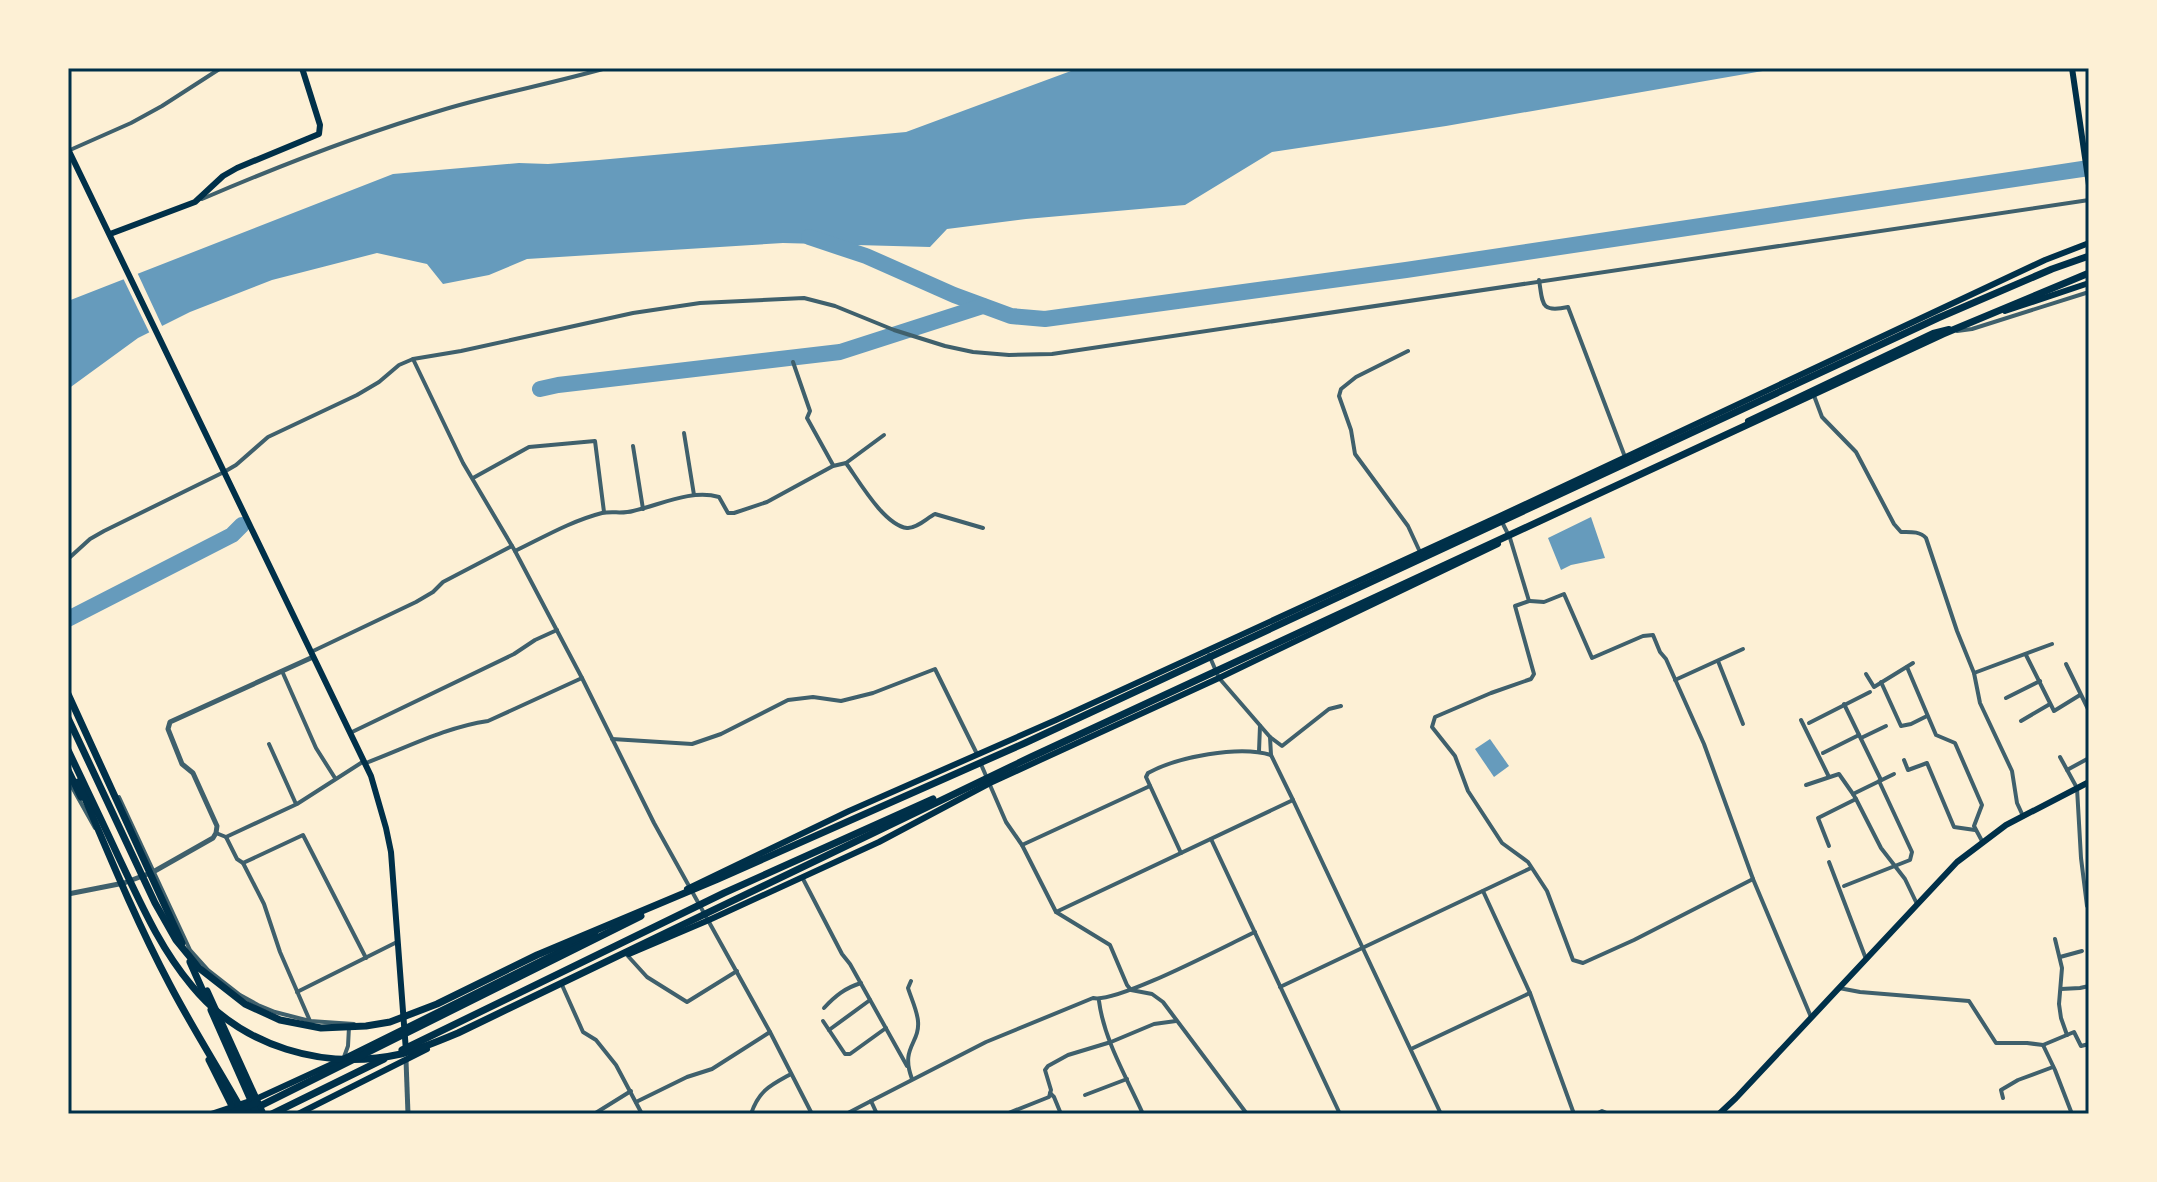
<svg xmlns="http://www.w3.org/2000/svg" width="2157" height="1182" font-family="'Exo 2',sans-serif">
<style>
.water{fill:#669bbc}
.pier{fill:#fdf0d5}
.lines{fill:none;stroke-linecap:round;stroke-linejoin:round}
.river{stroke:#669bbc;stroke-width:16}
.minor{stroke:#3f606c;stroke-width:4}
.tertiary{stroke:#3f606c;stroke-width:5}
.secondary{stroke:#003049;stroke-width:6}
.trunk{stroke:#003049;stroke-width:7}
.motorway{stroke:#003049;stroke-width:7}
.neatline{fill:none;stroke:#003049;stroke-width:3}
</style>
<rect width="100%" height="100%" fill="#fdf0d5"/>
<g class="water">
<path d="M1079 68H1780L1446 126 1272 152 1185 205 1026 219 947 229 930 247 783 243 527 259 489 275 443 284 427 264 377 253 272 280 190 312 138 338 68 389V301L393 174 519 163 548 164 599 160 906 132Z"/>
<path d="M1591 517 1605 558 1571 565 1561 570 1548 538Z"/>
<path d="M1490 739 1509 766 1494 777 1475 749Z"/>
</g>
<path class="pier" d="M136 270 164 330 151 336 122 276Z"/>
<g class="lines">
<g class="river">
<path d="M809 237 866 256 954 295 1011 316 1045 319 1406 270 2089 168"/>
<path d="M540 389 558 385 840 352 983 306"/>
<path d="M68 619 232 535 242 525"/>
</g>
<g class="minor">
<path d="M70 150 131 123 162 106 221 68"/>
<path d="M202 199C279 166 358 135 439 111 494 94 551 84 606 68"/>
<path d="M1539 280C1543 304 1540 313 1568 307L1625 457"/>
<path d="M1957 331 1972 329 2089 292"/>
<path d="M1408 351 1356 377 1341 389 1339 396 1351 430 1355 454 1408 526 1420 552"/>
<path d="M413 359 463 463 515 551 582 678 654 823 770 1032 812 1114"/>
<path d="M793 362 810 411 807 418 833 465"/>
<path d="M1813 393 1822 417 1856 452 1894 524 1901 532C1910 532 1920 531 1926 538L1957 631 1974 673 1980 703 2012 771 2017 803 2023 816"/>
<path d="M684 433 694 495"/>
<path d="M633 446 643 509"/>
<path d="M846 463 884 435"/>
<path d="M473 478 529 447 595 441 604 512"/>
<path d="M1502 522 1510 538 1529 601 1515 606 1534 674 1531 679 1491 693 1435 717 1432 727 1455 756 1468 791 1502 843 1528 862 1547 891 1573 960 1583 963 1634 940 1753 879"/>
<path d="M515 551C542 538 571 521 602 513 612 511 623 514 633 511 660 505 691 489 719 497L728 513H734L767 502 833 466 846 463C859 481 884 525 907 528 916 529 927 518 935 514L983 528"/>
<path d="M68 559 90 539 104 531 224 472 236 465 268 437 357 395 379 382 399 365 413 359 461 351 633 313 700 303 804 298 835 306 894 330 945 346 973 352 1009 355 1052 354 2089 200"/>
<path d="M1530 601 1544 602 1564 594 1592 658 1643 636 1653 635 1660 652 1666 659 1704 744 1753 879 1811 1017"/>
<path d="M311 652 416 602 433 592 443 582 512 546"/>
<path d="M1209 655 1219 678 1270 737 1282 746 1329 709 1341 706"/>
<path d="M2026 655 2054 711 2080 695"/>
<path d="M1718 661 1743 724"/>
<path d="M2066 664 2089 711"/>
<path d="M1907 667 1936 735 1955 743 1982 805 1974 826 1982 841"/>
<path d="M282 671 316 748 335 778"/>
<path d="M1974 673 2052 644"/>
<path d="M1866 674 1874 687 1913 663"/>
<path d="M1675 680 1743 649"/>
<path d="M1881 682 1901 726 1911 724 1927 716"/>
<path d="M2006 698 2040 681"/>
<path d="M1844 704 1881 780"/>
<path d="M1801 720 1829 777"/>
<path d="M2021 721 2050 704"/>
<path d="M1809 723 1870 692"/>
<path d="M350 733 514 654 535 640 557 630"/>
<path d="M1861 738 1886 726"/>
<path d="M612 739 692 744 721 734 788 700 813 697 841 701 873 693 935 669 977 754"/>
<path d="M269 744 296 804"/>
<path d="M1259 751 1260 726"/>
<path d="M1823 753 1859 735"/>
<path d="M2060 757 2077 788 2081 858 2087 906H2089"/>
<path d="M1904 760 1908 770 1927 763 1954 827 1975 830"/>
<path d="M980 762 1006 822 1022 845 1056 912 1110 945 1127 985 1131 990 1152 994 1163 1002 1247 1114"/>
<path d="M366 763C406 748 446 727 488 721L582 678"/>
<path d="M2067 770 2089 758"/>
<path d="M68 780 95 828"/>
<path d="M1806 785 1839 774 1853 794 1894 774"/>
<path d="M119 797 190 950 208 970 240 995 258 1005 275 1012 310 1021 354 1024"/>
<path d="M1856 799 1881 848 1905 879 1917 904"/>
<path d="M1293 800 1441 1114"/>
<path d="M216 833 226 837 237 859 243 863 264 904 280 952 310 1021"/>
<path d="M226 837 297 804 364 761"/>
<path d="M1211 839 1340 1114"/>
<path d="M1022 845 1150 786"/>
<path d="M1829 846 1818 818 1856 799 1853 794"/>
<path d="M1181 853 1146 777 1148 773C1177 757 1239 745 1271 755"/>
<path d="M1829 862 1866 959"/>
<path d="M243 863 303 835 366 958"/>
<path d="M802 877 842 954 850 964 907 1066"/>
<path d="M1844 886 1910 860 1912 852 1879 781"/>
<path d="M1483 891 1530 993 1574 1114"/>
<path d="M1056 912 1293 800 1271 755 1270 737"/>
<path d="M2055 939 2062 968 2059 1004 2061 1018 2067 1035"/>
<path d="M627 955 647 977 687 1002 737 971"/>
<path d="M2060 957 2082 951"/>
<path d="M911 981 908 988C911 998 917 1010 918 1021 920 1044 900 1047 912 1079"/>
<path d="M562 985 583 1032 596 1040 616 1065 642 1114"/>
<path d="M1280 987 1531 868"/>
<path d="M1839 988 1860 992 1969 1001 1996 1043H2027L2043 1045 2074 1032 2081 1046 2089 1044"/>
<path d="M2061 989 2080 988 2089 986"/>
<path d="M297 992 397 942"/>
<path d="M1099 1001C1104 1040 1127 1078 1143 1114"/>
<path d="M824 1008C835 996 845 988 861 983"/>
<path d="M823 1021 845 1054H850L886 1028"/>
<path d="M829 1030 870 1000"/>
<path d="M2043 1045 2055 1070 2072 1114"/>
<path d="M1411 1049 1530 993"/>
<path d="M344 1057 348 1046 349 1027"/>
<path d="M1050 1093 1054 1097 1061 1114"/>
<path d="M1085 1095 1127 1079"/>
<path d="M2003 1098 2001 1090 2018 1080 2053 1067"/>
<path d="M871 1101 986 1042 1093 998C1116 1004 1227 945 1255 932"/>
<path d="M636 1102 687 1077 712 1069 770 1032"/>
<path d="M594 1114 631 1091"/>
<path d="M751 1114C759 1090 771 1085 791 1074"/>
<path d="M846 1114 871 1101 877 1114"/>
<path d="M1006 1114 1049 1097 1051 1090 1045 1070 1048 1066 1068 1055 1111 1042 1154 1024 1176 1021"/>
<path d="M1596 1114 1602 1111 1609 1114"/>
</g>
<g class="tertiary">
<path d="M68 894 124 883 153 872 213 838 216 833 217 826 193 773 182 764 168 729 170 722 313 657"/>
<path d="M406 1060 408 1114"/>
</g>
<g class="secondary">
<path d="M2072 68 2089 185"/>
<path d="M68 149 371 776 386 828 391 852 406 1051"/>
<path d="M110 234 195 202 223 176 237 168 319 134 320 125 302 68"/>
<path d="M2005 311 2089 283"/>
<path d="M1748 421 1933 333 1949 329"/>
<path d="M687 889 849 811 1056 720 1500 516 2045 260 2089 243"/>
<path d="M629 954 709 920 879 842 990 783 1219 678 1498 544"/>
<path d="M211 1114 256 1099 343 1059 595 934"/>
<path d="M298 1114 427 1049"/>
<path d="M1719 1114 1736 1098 1957 862 2006 825 2089 782"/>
</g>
<g class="trunk">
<path d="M68 770 81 797"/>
<path d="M207 991 263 1114"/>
<path d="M209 1060 236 1114"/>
</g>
<g class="motorway">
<path d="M68 694 182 943"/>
<path d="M68 718 155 903 176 940 199 968 245 1004 280 1020 321 1028 366 1026 390 1022 437 1004 537 955 718 879 1025 743 1938 318 2052 269 2089 256"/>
<path d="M68 750C85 786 103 823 120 860 141 904 160 948 192 986 242 1047 324 1071 401 1054 420 1049 439 1041 458 1033L1031 757 1943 334 2089 273"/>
<path d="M78 782C107 850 135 919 170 985 193 1029 220 1071 244 1114L641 916"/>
<path d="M190 962 206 998"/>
<path d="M211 1010 257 1114"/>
<path d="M402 1050 724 893 933 799"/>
<path d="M228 1114 256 1103"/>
<path d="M272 1114 384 1059"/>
</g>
</g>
<rect width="2157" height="1182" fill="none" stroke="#fdf0d5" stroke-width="140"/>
<rect x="70" y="70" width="2017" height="1042" class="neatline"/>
</svg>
